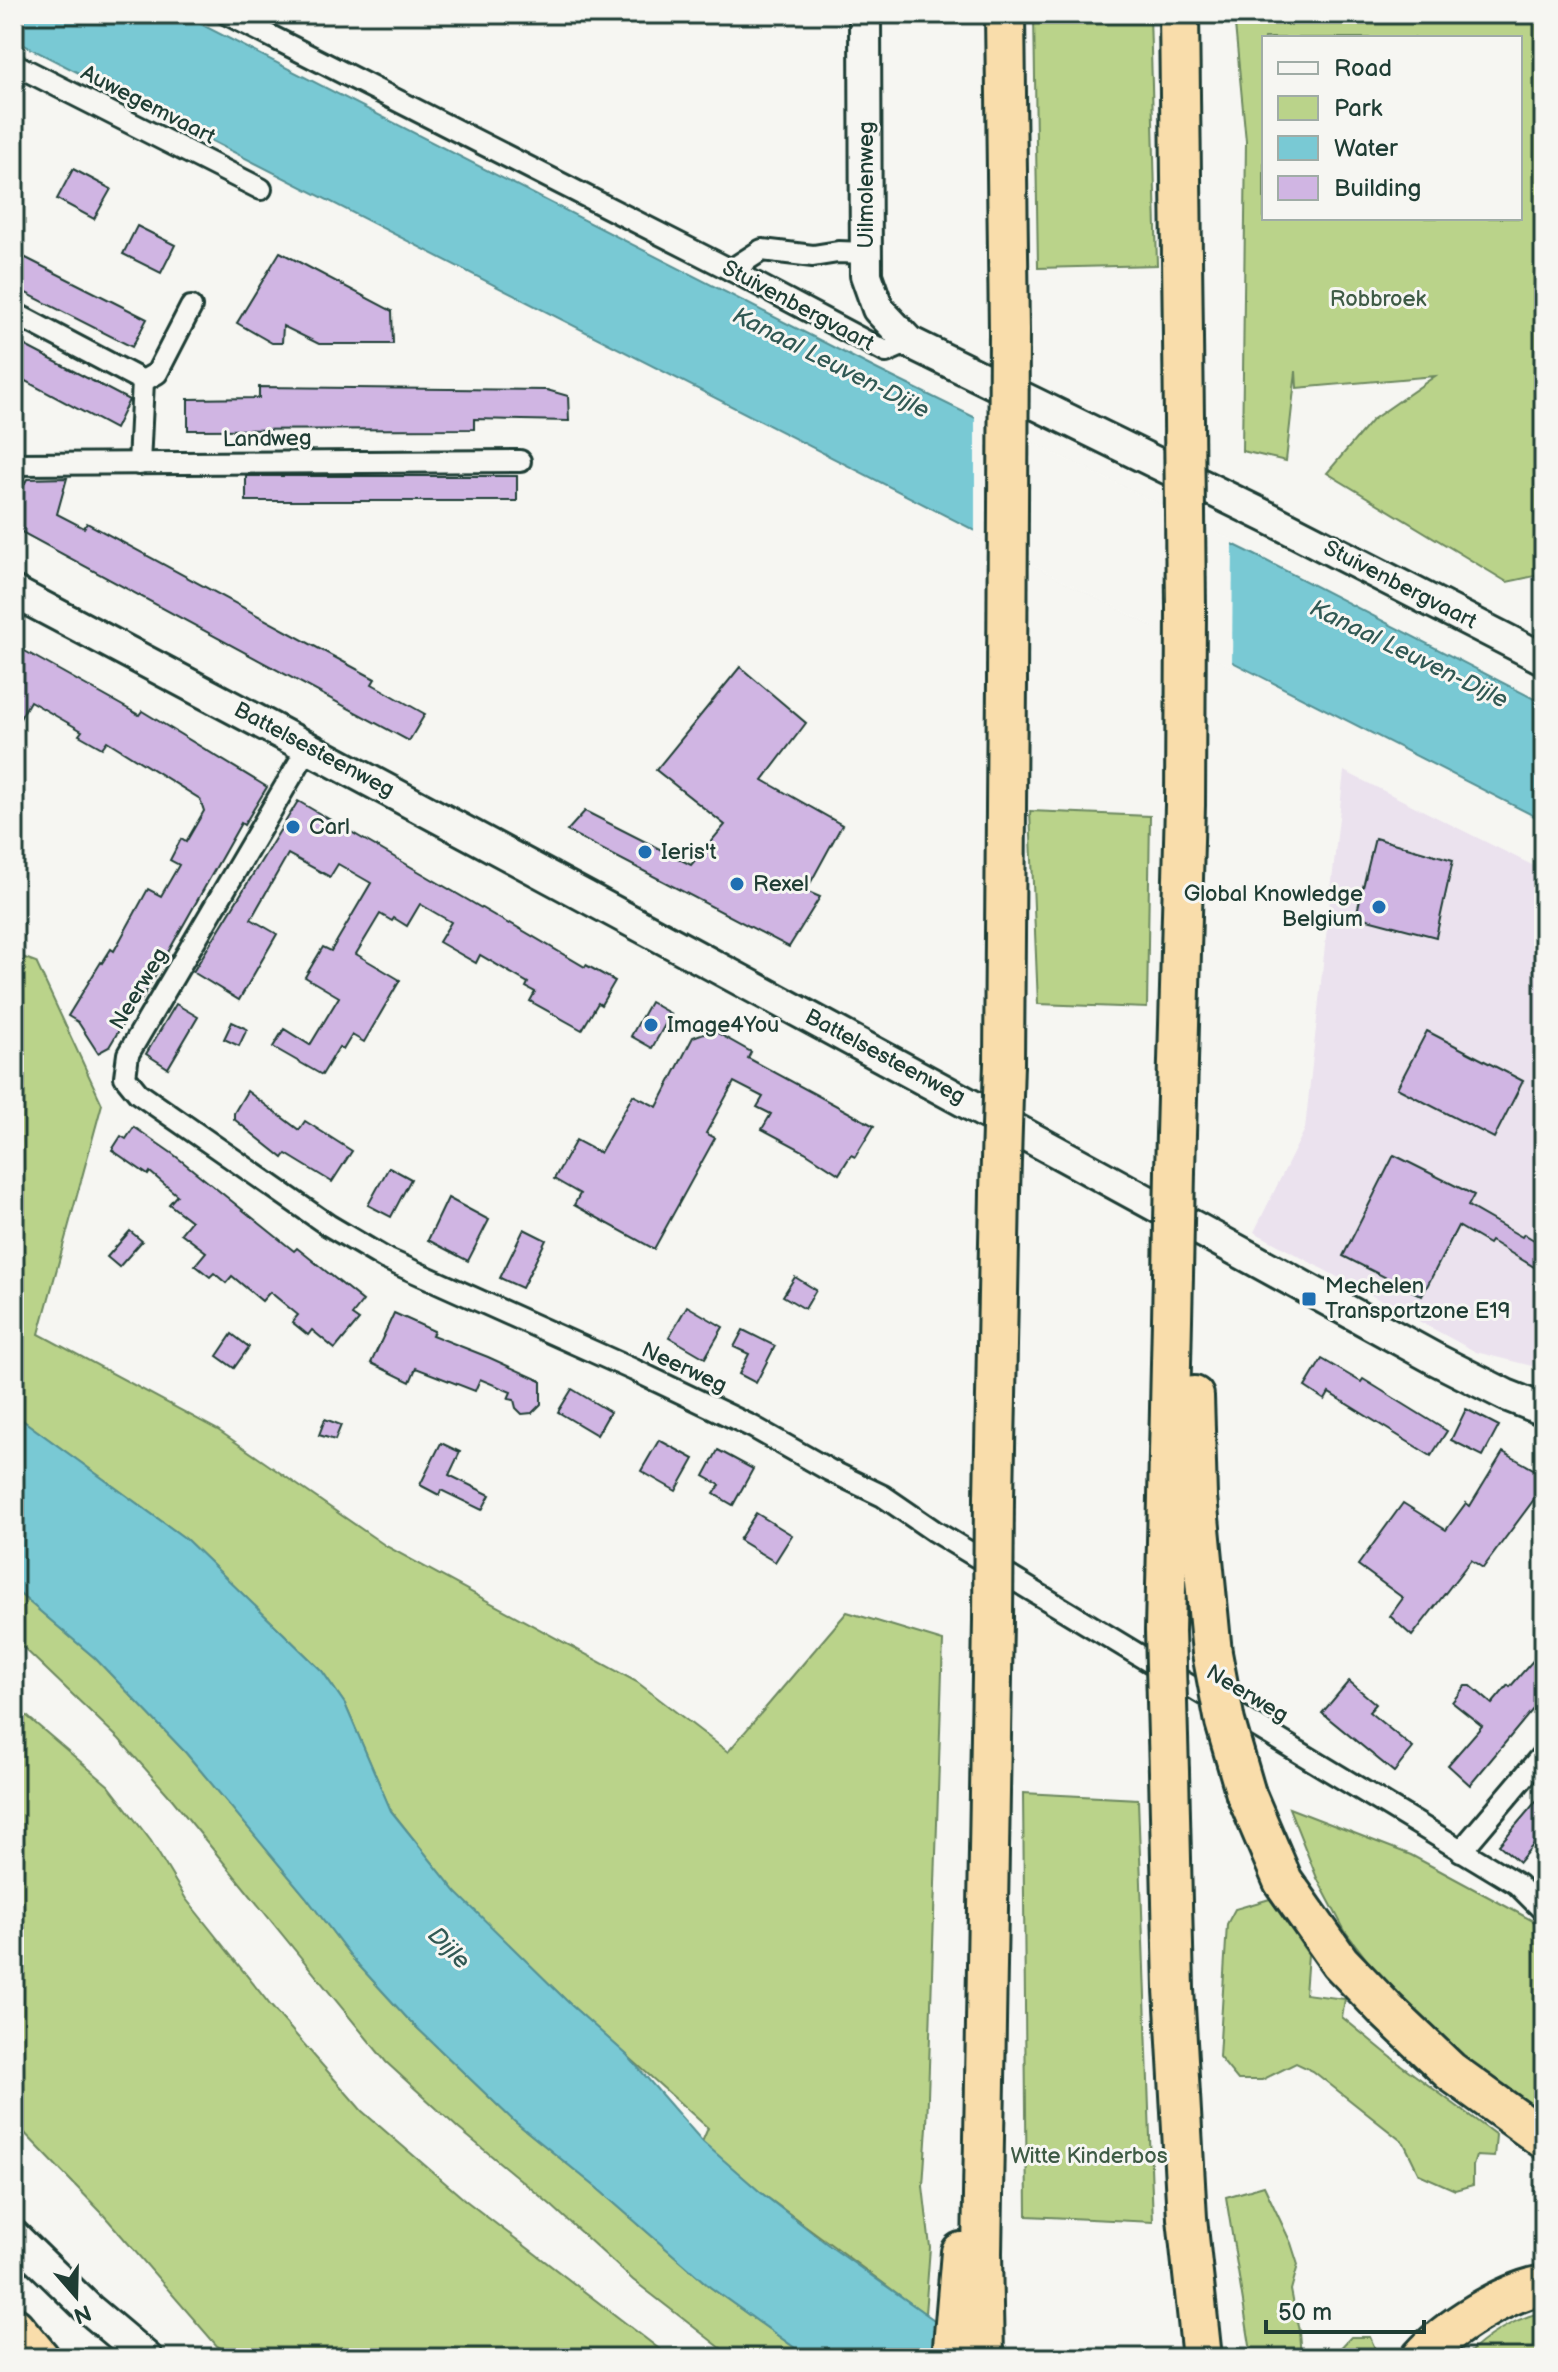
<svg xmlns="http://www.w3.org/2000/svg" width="1558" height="2372" font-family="'Balsamiq Sans',sans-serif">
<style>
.built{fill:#ebe2ee}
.green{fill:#bad38a;stroke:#6c885f;stroke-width:2;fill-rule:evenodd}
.water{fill:#79c9d4;stroke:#559194;stroke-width:2}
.pier{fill:#f6f6f2}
.building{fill:#d0b5e3;stroke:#1f3d34;stroke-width:2}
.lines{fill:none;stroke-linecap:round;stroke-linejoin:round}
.street-casing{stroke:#1f3d34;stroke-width:26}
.secondary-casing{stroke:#1f3d34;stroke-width:36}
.highway-casing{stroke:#1f3d34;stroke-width:44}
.street{stroke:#f6f6f2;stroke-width:20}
.secondary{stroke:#f6f6f2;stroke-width:30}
.highway{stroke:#f9ddab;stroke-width:38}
.highway-bridge-casing{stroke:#1f3d34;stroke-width:44;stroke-linecap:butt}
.highway-bridge{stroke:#f9ddab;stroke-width:38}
.poi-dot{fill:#1f6fb2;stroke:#f6f6f2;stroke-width:3}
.labels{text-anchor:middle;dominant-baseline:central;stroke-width:6;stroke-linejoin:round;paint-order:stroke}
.street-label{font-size:22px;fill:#1f3d34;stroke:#f6f6f2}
.park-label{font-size:22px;fill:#3e5b45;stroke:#f6f6f2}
.poi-label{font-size:22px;fill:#1f3d34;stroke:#f6f6f2;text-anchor:start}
.water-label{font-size:24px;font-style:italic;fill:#315954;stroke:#f6f6f2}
</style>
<rect width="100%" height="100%" fill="#f6f6f2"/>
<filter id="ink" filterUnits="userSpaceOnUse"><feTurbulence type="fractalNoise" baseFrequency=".0125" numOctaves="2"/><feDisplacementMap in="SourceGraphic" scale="16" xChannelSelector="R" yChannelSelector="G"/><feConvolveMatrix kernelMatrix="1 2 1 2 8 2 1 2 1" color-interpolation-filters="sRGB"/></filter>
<g filter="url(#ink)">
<path class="built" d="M1344 771 1544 871V1369L1476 1352 1254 1232 1305 1129Z"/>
<g class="green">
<path d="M1034 14H1150L1157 265 1038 268Z"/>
<path d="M1234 14H1544V574L1507 582 1327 473 1372 420 1435 376 1297 388 1296 371 1286 461 1242 451 1246 141ZM1264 38H1520V218H1264Z"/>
<path d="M1030 811 1150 816 1147 1008 1038 1004Z"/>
<path d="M14 954 36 962 102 1104 39 1334 218 1430 386 1546 637 1682 728 1752 847 1612 943 1641 927 2127 923 2186 930 2247 925 2314 760 2192 702 2142 708 2128 572 2006 458 1895 390 1809 345 1704 322 1671 186 1539 14 1414Z"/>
<path d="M14 1589 95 1658 186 1753 306 1897 354 1960 408 2019 514 2121 597 2188 710 2287 809 2358H736L722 2349 633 2280 551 2205 459 2129 386 2062 172 1799 119 1739 23 1647 14 1641Z"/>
<path d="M14 1705 109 1786 151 1841 186 1899 271 2006 362 2111 465 2200 671 2358H240L217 2346 101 2212 14 2122Z"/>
<path d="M1023 1793 1138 1799 1153 2222 1027 2216Z"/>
<path d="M1289 1808 1411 1855 1535 1922 1544 1931V2114L1536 2108 1506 2098 1464 2064 1380 1977 1345 1931 1317 1878Z"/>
<path d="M1270 1899 1308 1954 1305 1994 1345 1999 1342 2017 1397 2062 1496 2135 1494 2157 1476 2156 1473 2166V2185L1455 2190 1419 2174 1404 2143 1313 2071 1296 2063 1262 2080H1238L1219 2057 1227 1924 1235 1909Z"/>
<path d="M1264 2186 1291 2243 1298 2265 1291 2290 1299 2331 1301 2358H1252L1226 2197Z"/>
<path d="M1544 2312V2358H1464C1485 2336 1515 2318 1544 2312Z"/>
<path d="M1351 2337H1370L1374 2346 1376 2358H1331Z"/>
</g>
<g class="water">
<path d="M14 14H181L878 370 1255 555 1544 704V821L14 40Z"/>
<path d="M14 1414 186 1539 322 1671 345 1704 391 1811 456 1892 572 2006 627 2055 703 2142 760 2192 831 2247 988 2358H809L710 2287 597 2188 514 2121 408 2019 354 1960 306 1897 186 1753 95 1658 14 1589Z"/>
</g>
<path class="pier" d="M975 414 1233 540 1232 667 975 536Z"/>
<g class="building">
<path d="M73 169 111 189 94 219 57 199Z"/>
<path d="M137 226 175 245 161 273 123 254Z"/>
<path d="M14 252 147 319 132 347 14 287Z"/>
<path d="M280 252 392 311 393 344H319L283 326 282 343H272L237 323Z"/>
<path d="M14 340 129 400 115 429 14 375Z"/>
<path d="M259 387 547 390 568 396 569 421 474 419V429L188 430V399L259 398Z"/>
<rect x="246" y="476" width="271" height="25"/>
<path d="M67 478 57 514 84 528 87 523 375 679 372 684 425 714 409 741 14 528V504L27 479Z"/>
<path d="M14 645 139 715 142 711 267 787 244 825 241 823 140 1002 137 1000 109 1047 98 1053 78 1022 68 1016 101 962 102 963 111 949 114 951 148 889 161 896 179 865 170 860 181 839 186 842 204 811 200 799 107 741 102 748 79 735 82 731 30 701 14 729Z"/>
<path d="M740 667 806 723 763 780 842 825 806 891 820 897 789 947 567 831 585 811 691 865 725 825 656 770Z"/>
<path d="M298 801 509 924 510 923 585 967 586 965 615 981 601 1005 598 1003 582 1030 530 1001 535 992 526 987 528 983 480 955 476 963 439 942 451 922 420 904 407 926 394 918 392 921 380 914 356 954 400 980 364 1042 352 1035 343 1050 339 1047 322 1075 273 1047 284 1029 310 1045 339 997 305 977 323 947 331 951 371 883 338 864 330 877 288 854 251 919 277 934 239 1000 193 972Z"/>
<path d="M1375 838 1453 860 1436 937 1356 916Z"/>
<path d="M650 1002 671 1014 652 1048 631 1036Z"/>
<path d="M176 1004 198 1017 168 1068 146 1054Z"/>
<path d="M232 1022 247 1029 239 1046 224 1039Z"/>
<path d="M712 1030 751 1052 748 1058 874 1126 855 1157 851 1155 839 1174 805 1152 762 1129 771 1114 757 1107 763 1097 734 1082 706 1133 715 1138 654 1249 574 1205 580 1194 554 1179 576 1140 600 1153 633 1095 657 1107 693 1037Z"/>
<path d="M1427 1031 1523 1081 1494 1138 1397 1088Z"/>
<path d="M247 1091 299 1130 305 1121 352 1151 332 1182 286 1154 283 1158 234 1119V1113Z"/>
<path d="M134 1127 173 1154 294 1251 297 1248 363 1301 352 1315 359 1320 335 1349 312 1330 308 1335 292 1322 298 1315 270 1292 262 1301 232 1276 226 1283 214 1273 210 1277 195 1265 206 1252 181 1233 191 1221 169 1204 177 1195 150 1172 148 1175 112 1150 121 1136 126 1139Z"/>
<path d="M1394 1155 1474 1195 1468 1206 1522 1237 1524 1234 1544 1246V1273L1491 1241 1489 1244 1458 1226 1422 1296 1343 1256Z"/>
<path d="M389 1167 411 1179 391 1217 368 1205Z"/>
<path d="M448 1198 489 1220 468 1261 428 1240Z"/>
<path d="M524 1229 546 1240 522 1288 500 1278Z"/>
<path d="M130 1231 142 1241 119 1267 107 1257Z"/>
<path d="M795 1277 816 1290 805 1309 783 1296Z"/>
<path d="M687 1306 723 1327 705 1358 669 1337Z"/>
<path d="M394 1313 434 1331 432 1335 488 1357 541 1381V1404L532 1413 522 1414 516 1408 514 1400 508 1399 511 1392 480 1379 475 1391 416 1368 410 1382 371 1363Z"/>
<path d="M743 1330 775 1346 756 1383 739 1374 749 1354 734 1347Z"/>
<path d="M232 1334 249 1347 234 1368 217 1356Z"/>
<path d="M1322 1359 1361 1382 1363 1379 1447 1431 1431 1456 1329 1393 1325 1400 1305 1387Z"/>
<path d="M572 1389 610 1412 597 1435 558 1412Z"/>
<path d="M1466 1409 1499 1426 1483 1456 1451 1440Z"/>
<path d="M325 1419 341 1425 335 1440 319 1435Z"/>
<path d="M659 1440 694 1459 676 1491 641 1471Z"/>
<path d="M441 1443 460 1452 449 1475 490 1495 482 1510 441 1490 439 1495 420 1485Z"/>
<path d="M718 1450 753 1469 733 1505 714 1494 720 1485 704 1476Z"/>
<path d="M1503 1452 1544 1475V1486L1483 1568 1471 1560 1412 1636 1390 1616 1403 1598 1358 1565 1403 1503 1446 1530 1466 1503 1470 1506Z"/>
<path d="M756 1513 792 1535 775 1562 739 1540Z"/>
<path d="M1544 1648V1696L1470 1785 1448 1765 1482 1726 1452 1702 1465 1686H1471L1492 1704 1508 1685 1510 1687Z"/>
<path d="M1349 1681 1376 1704 1369 1712 1413 1748 1394 1772 1322 1713Z"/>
<path d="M1544 1792V1832L1519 1862 1499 1845Z"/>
</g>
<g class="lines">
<g class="street-casing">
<g id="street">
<path d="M227 14 731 270 886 352 909 342"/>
<path d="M14 64 261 189"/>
<path d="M731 270 762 250 813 256 838 252 866 253"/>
<path d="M14 313 143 381 139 464"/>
<path d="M143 381 157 373 191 307"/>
<path d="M14 464 520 461"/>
<path d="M309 746 128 1054 125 1077 138 1093 328 1225 384 1258 634 1370 753 1427 829 1470 883 1496 934 1531 1517 1884 1544 1911"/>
<path d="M1461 1851 1544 1753"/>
</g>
</g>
<g class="secondary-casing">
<g id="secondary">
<path d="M865 14 866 275 878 309 909 342 1269 518 1544 659"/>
<path d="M14 592C491 843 964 1100 1437 1360L1506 1395 1544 1410"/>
<path d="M14 2236 89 2309 147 2358"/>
</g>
</g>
<g class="highway-casing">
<g id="highway">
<path d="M1005 14 1009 332"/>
<path d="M1179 14 1184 419"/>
<path d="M1004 1063 1007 681"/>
<path d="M1175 1171 1185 805 1186 608"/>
<path d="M1194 1396 1197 1497 1212 1653"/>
<path d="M994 1498 1000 1192"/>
<path d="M1165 1631 1173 1275"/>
<path d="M1169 1772 1174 1989 1187 2218 1202 2358"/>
<path d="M1246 1794 1283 1881 1340 1962 1387 2011 1450 2071 1544 2139"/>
<path d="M14 2327 40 2358"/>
<path d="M952 2358 961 2252"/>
<path d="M984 2358 982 2253 993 1620"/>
<path d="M1421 2358C1447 2328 1505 2292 1544 2285"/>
</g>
</g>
<use href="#street" class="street"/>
<use href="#secondary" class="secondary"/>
<use href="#highway" class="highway"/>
<g class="highway-bridge-casing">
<g id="highway-bridge">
<path d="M1184 419 1186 608"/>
<path d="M1007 681 1009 332"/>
<path d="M1000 1192 1004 1063"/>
<path d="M1173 1275 1175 1171"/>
<path d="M993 1620 994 1498"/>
<path d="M1165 1631 1169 1772"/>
<path d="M1212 1653 1225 1722 1246 1794"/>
</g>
</g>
<use href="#highway-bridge" class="highway-bridge"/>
</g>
</g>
<g class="poi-dot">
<circle cx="293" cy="827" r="8"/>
<circle cx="645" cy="852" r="8"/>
<circle cx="737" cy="884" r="8"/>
<circle cx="1379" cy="907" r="8"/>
<circle cx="651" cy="1025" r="8"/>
<rect x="1301" y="1291" width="16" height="16" rx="4"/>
</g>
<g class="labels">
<g class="street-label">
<text transform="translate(148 105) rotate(27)">Auwegemvaart</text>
<text transform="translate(866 185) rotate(-90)">Uilmolenweg</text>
<text transform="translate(798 306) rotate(28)">Stuivenbergvaart</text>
<text transform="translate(267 439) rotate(-1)">Landweg</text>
<text transform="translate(1400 585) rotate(27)">Stuivenbergvaart</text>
<text transform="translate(314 750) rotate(28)">Battelsesteenweg</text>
<text transform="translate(139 989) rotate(-59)">Neerweg</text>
<text transform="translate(885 1057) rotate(28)">Battelsesteenweg</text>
<text transform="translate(684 1368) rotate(25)">Neerweg</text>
<text transform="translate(1247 1694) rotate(31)">Neerweg</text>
</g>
<g class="park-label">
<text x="1378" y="299">Robbroek</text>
<text x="1089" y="2156">Witte Kinderbos</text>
</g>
<g class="poi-label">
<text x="309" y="827">Carl</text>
<text x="661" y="852">Ieris't</text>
<text x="753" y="884">Rexel</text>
<text x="1363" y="894" text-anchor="end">Global Knowledge<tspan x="1363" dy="25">Belgium</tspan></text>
<text x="667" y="1025">Image4You</text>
<text x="1325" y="1286">Mechelen<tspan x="1325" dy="25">Transportzone E19</tspan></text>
</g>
<g class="water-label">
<text transform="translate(831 363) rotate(27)">Kanaal Leuven-Dijle</text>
<text transform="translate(1409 654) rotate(26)">Kanaal Leuven-Dijle</text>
<text transform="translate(449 1948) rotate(45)">Dijle</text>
</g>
</g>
<rect width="1558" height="2372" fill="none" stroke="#f6f6f2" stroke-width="48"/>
<rect x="24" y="24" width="1510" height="2324" fill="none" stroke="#1f3d34" stroke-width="3" filter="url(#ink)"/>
<rect x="1262" y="36" width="260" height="184" fill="#f6f6f2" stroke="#a0aca6" stroke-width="2"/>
<rect x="1278" y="62" width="40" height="12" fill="#f6f6f2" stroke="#a0aca6" stroke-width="2"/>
<text x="1334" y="76" font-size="24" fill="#1f3d34">Road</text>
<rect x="1278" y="96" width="40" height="24" fill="#bad38a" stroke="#a0aca6" stroke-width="2"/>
<text x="1334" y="116" font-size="24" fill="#1f3d34">Park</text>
<rect x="1278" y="136" width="40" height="24" fill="#79c9d4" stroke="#a0aca6" stroke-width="2"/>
<text x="1334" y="156" font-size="24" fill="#1f3d34">Water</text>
<rect x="1278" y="176" width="40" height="24" fill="#d0b5e3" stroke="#a0aca6" stroke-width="2"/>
<text x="1334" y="196" font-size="24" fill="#1f3d34">Building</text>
<g transform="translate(76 2296) rotate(160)" stroke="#f6f6f2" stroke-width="6" paint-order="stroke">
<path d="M0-6L14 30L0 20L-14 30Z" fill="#1f3d34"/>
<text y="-12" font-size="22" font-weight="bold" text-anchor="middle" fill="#1f3d34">N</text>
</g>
<path d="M1266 2320v12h158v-12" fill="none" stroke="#1f3d34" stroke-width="4"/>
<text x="1278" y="2320" font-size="24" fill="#1f3d34" stroke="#f6f6f2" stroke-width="6" paint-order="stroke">50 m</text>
</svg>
